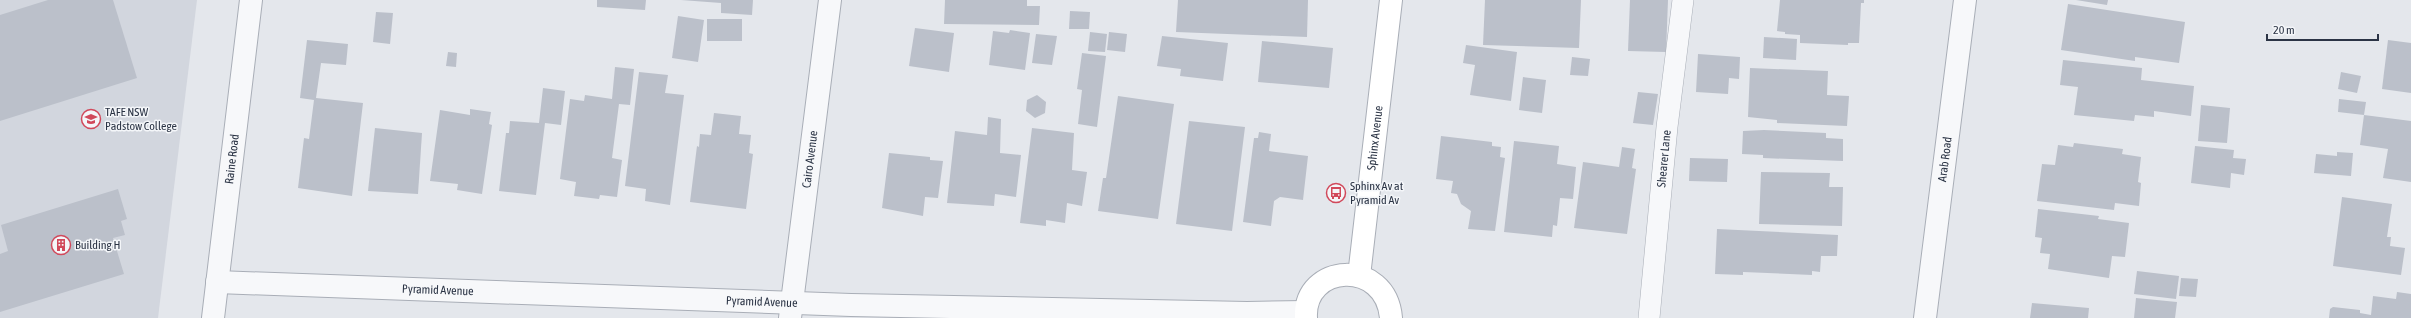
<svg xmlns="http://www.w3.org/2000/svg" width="2411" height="318" font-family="'Asap Condensed',sans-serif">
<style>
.built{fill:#d2d6de}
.building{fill:#bbc0ca}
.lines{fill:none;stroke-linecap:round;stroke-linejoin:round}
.lane-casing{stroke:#a9aeb7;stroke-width:22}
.street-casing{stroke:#a9aeb7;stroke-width:24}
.secondary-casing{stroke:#a9aeb7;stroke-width:24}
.lane{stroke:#f7f8fa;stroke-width:21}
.street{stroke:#f7f8fa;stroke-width:22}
.secondary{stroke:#fff;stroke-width:22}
.labels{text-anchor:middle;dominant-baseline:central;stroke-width:3;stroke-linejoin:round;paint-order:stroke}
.poi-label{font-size:12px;fill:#2b3445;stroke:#f4f6f9;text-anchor:start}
.street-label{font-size:12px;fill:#2b3445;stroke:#f4f6f9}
</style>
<rect width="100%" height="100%" fill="#e4e7ec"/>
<path class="built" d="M0 0H197L158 318H0Z"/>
<g class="building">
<path d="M48 0H113L137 78 0 121V15Z"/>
<path d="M597 0H646L645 10 597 7Z"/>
<path d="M681 0H753L752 15 721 13V3Z"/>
<path d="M945 0H1027V6H1040L1039 25 944 24Z"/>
<path d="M1178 0H1308L1307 37 1176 32Z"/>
<path d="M1485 0H1581L1579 48 1483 45Z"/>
<path d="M1630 0H1668L1666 52 1628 51Z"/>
<path d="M1780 0H1864V3H1861L1859 43H1848V45L1800 43V35L1785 34V32L1777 31Z"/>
<path d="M2076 0H2108L2107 5Z"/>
<path d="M2068 4 2185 22 2179 63 2135 57V61L2061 50Z"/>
<path d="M1070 11 1090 12 1089 29H1069Z"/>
<path d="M376 12 393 13 390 44 373 42Z"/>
<path d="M678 16 704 20 698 62 672 58Z"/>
<rect x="707" y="19" width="35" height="22"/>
<path d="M915 28 954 33 949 72 909 66Z"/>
<path d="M1010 30 1030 33 1025 70 989 65 993 31 1009 33Z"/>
<path d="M1090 32 1107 34 1105 52 1088 51Z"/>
<path d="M1109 32 1127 34 1125 52 1107 50Z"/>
<path d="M1036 34 1057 36 1052 65 1032 63Z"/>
<path d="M1162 36 1228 43 1223 81 1180 76 1181 69 1157 66Z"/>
<path d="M1764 37 1797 39 1796 60 1763 58Z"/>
<path d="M307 40 348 44 346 65 321 63 316 98 363 103 352 196 298 188 304 138 309 139 314 100 300 98Z"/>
<path d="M2388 40 2411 43V93L2382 89Z"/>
<path d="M1262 41 1333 48 1329 88 1258 82Z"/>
<path d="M1466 45 1517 52 1511 101 1470 95 1475 65 1463 63Z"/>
<path d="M448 52 457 53 456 67 446 66Z"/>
<path d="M1082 53 1106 56 1097 127 1078 124 1082 90 1077 89Z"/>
<path d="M1698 54 1740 57 1739 79 1729 78 1728 94 1696 92Z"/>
<path d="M1572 57 1590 59 1588 76 1570 75Z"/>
<path d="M2063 60 2142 68 2141 80 2194 86 2191 116 2154 111V117L2135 115 2134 121 2074 115 2078 87 2060 85Z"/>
<path d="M615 67 634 69 630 105 619 104 612 158 622 160 617 197 600 195 599 199 574 196 576 182 560 179 570 99 584 101 585 95 612 99Z"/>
<path d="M1750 68 1828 71 1827 95 1849 96 1847 126 1777 123V120L1748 117Z"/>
<path d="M639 72 668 75 665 93 684 95 670 205 645 201 646 189 625 186Z"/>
<path d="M2341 72 2361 76 2357 93 2338 89Z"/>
<path d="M1523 77 1546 80 1542 113 1519 110Z"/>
<path d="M543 88 565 91 561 125 545 123 536 195 499 191 506 133H509L510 121 539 123Z"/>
<path d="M1638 92 1658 94 1653 125 1633 123Z"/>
<path d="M1037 95 1046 102 1045 113 1035 118 1026 111 1027 100Z"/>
<path d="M1118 96 1174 104 1158 219 1098 211 1103 178H1106Z"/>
<path d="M2339 99 2366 102 2364 115 2338 112Z"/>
<path d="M2201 105 2230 108 2227 143 2198 141Z"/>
<path d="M470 109 491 112 489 124 492 125 482 194 457 190 458 184 430 181 440 110 470 115Z"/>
<path d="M714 113 741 116 739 134 751 135 749 153 753 154 746 209 690 202 697 146 699 147 700 134 711 135Z"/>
<path d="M2364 115 2411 121V182L2383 178 2388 149 2360 145Z"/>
<path d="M988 117 1001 119 1000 153 1021 155 1016 197 995 194 994 206 947 203 955 131 987 135Z"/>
<path d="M1189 121 1245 127 1232 231 1176 224Z"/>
<path d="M375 128 422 133 418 194 368 191Z"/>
<path d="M1032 128 1074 133 1072 170 1087 172 1082 206 1067 203 1065 223 1046 220V226L1020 223Z"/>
<path d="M1764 130 1826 133V138L1843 139V161L1763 158V155L1742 154 1743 131Z"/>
<path d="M1259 132 1271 134 1269 151 1308 156 1303 200 1280 197 1274 201 1271 226 1243 222 1254 138H1258Z"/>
<path d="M1441 136 1492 142V146L1501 147 1500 157 1505 158 1495 231 1468 229 1471 211 1461 204 1457 194 1451 193 1453 181 1436 179Z"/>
<path d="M1514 141 1559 146 1557 164 1576 167 1573 199 1560 198 1557 226 1553 225 1552 237 1504 232Z"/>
<path d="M2074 143 2123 149 2122 154 2141 157 2138 182 2141 183 2139 206 2115 203 2114 210 2037 201 2042 164 2055 165 2058 145 2073 147Z"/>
<path d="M2195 146 2234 150 2233 158 2246 159 2244 175 2231 173 2230 188 2191 183Z"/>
<path d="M1622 147 1635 149 1632 168 1636 169 1627 234 1574 228 1583 162 1619 167Z"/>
<path d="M2337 152 2353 153 2351 176 2314 173 2316 154 2337 156Z"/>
<path d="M889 153 930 157V160L943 161 938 198 925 197 923 216 882 208Z"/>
<path d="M1690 158 1728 159 1727 182 1689 181Z"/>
<path d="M1761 172 1830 173 1829 187H1843L1842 226 1759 224Z"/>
<path d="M118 189 127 219 121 221 125 235 113 238 124 274 0 312V254L8 251 1 225Z"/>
<path d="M2342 197 2392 204 2387 237H2391L2390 246 2405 248 2401 275 2333 266Z"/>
<path d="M2038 209 2099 216 2098 219 2129 223 2125 257 2112 256 2109 278 2048 269 2050 254 2040 253 2042 238 2035 237Z"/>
<path d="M1717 229 1838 235 1837 256H1821L1820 272 1812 271V275L1743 272V275L1715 274Z"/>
<path d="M2137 271 2179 276 2176 299 2134 294Z"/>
<path d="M2181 278 2198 279 2196 297 2179 296Z"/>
<path d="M2397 292 2411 294V318H2329L2330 309 2333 307 2360 310V313L2371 315 2373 296 2396 299Z"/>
<path d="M2136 298 2177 302 2175 318H2134Z"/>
<path d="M2032 303 2089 308 2088 318H2030Z"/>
</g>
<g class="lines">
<g class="lane-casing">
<g id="lane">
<path id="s1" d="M1649 318 1667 127 1683 0"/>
</g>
</g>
<g class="street-casing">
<g id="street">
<path id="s2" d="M217 282 851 305 1247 313 1305 312"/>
<path id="s3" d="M213 318 251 0"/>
<path id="s4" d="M790 318 830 0"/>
<path id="s5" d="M1925 318 1965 0"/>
</g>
</g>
<g class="secondary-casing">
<g id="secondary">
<path id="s6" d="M1359 276 1391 0"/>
<path d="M1306 318C1303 263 1386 258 1391 318"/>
</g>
</g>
<use href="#lane" class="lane"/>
<use href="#street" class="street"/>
<use href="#secondary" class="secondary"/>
</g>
<defs>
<g id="university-ring" transform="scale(1)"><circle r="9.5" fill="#f4f6f9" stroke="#d1495b" stroke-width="1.5"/><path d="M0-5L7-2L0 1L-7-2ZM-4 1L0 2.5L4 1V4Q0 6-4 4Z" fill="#d1495b"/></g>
<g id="bus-ring" transform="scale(1)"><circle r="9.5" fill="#f4f6f9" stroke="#d1495b" stroke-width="1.5"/><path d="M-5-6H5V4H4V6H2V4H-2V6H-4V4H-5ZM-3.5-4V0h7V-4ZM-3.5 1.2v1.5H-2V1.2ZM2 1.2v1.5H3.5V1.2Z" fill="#d1495b"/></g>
<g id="building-ring" transform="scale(1)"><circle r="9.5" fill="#f4f6f9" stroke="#d1495b" stroke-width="1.5"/><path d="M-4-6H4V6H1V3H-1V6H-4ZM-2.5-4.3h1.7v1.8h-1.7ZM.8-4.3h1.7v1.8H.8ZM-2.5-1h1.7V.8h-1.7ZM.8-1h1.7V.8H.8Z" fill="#d1495b"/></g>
</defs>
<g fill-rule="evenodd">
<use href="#university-ring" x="91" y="119"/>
<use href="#bus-ring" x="1336" y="193"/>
<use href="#building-ring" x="61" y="245"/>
</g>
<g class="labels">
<g class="poi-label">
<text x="105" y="112">TAFE NSW<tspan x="105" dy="14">Padstow College</tspan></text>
<text x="1350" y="186">Sphinx Av at<tspan x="1350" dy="14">Pyramid Av</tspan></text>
<text x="75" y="245">Building H</text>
</g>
<g class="street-label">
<text stroke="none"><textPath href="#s6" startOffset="139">Sphinx Avenue</textPath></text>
<text stroke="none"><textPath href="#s3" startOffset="160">Raine Road</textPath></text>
<text stroke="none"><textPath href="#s4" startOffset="160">Cairo Avenue</textPath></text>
<text stroke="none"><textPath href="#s1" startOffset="160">Shearer Lane</textPath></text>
<text stroke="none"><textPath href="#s5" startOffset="160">Arab Road</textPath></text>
<text stroke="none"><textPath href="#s2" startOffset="221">Pyramid Avenue</textPath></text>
<text stroke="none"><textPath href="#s2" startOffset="545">Pyramid Avenue</textPath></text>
</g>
</g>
<path d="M2267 34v6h111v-6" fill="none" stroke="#2b3445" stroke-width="2"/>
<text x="2273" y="34" font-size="12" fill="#2b3445" stroke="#f4f6f9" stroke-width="3" paint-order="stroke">20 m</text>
</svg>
